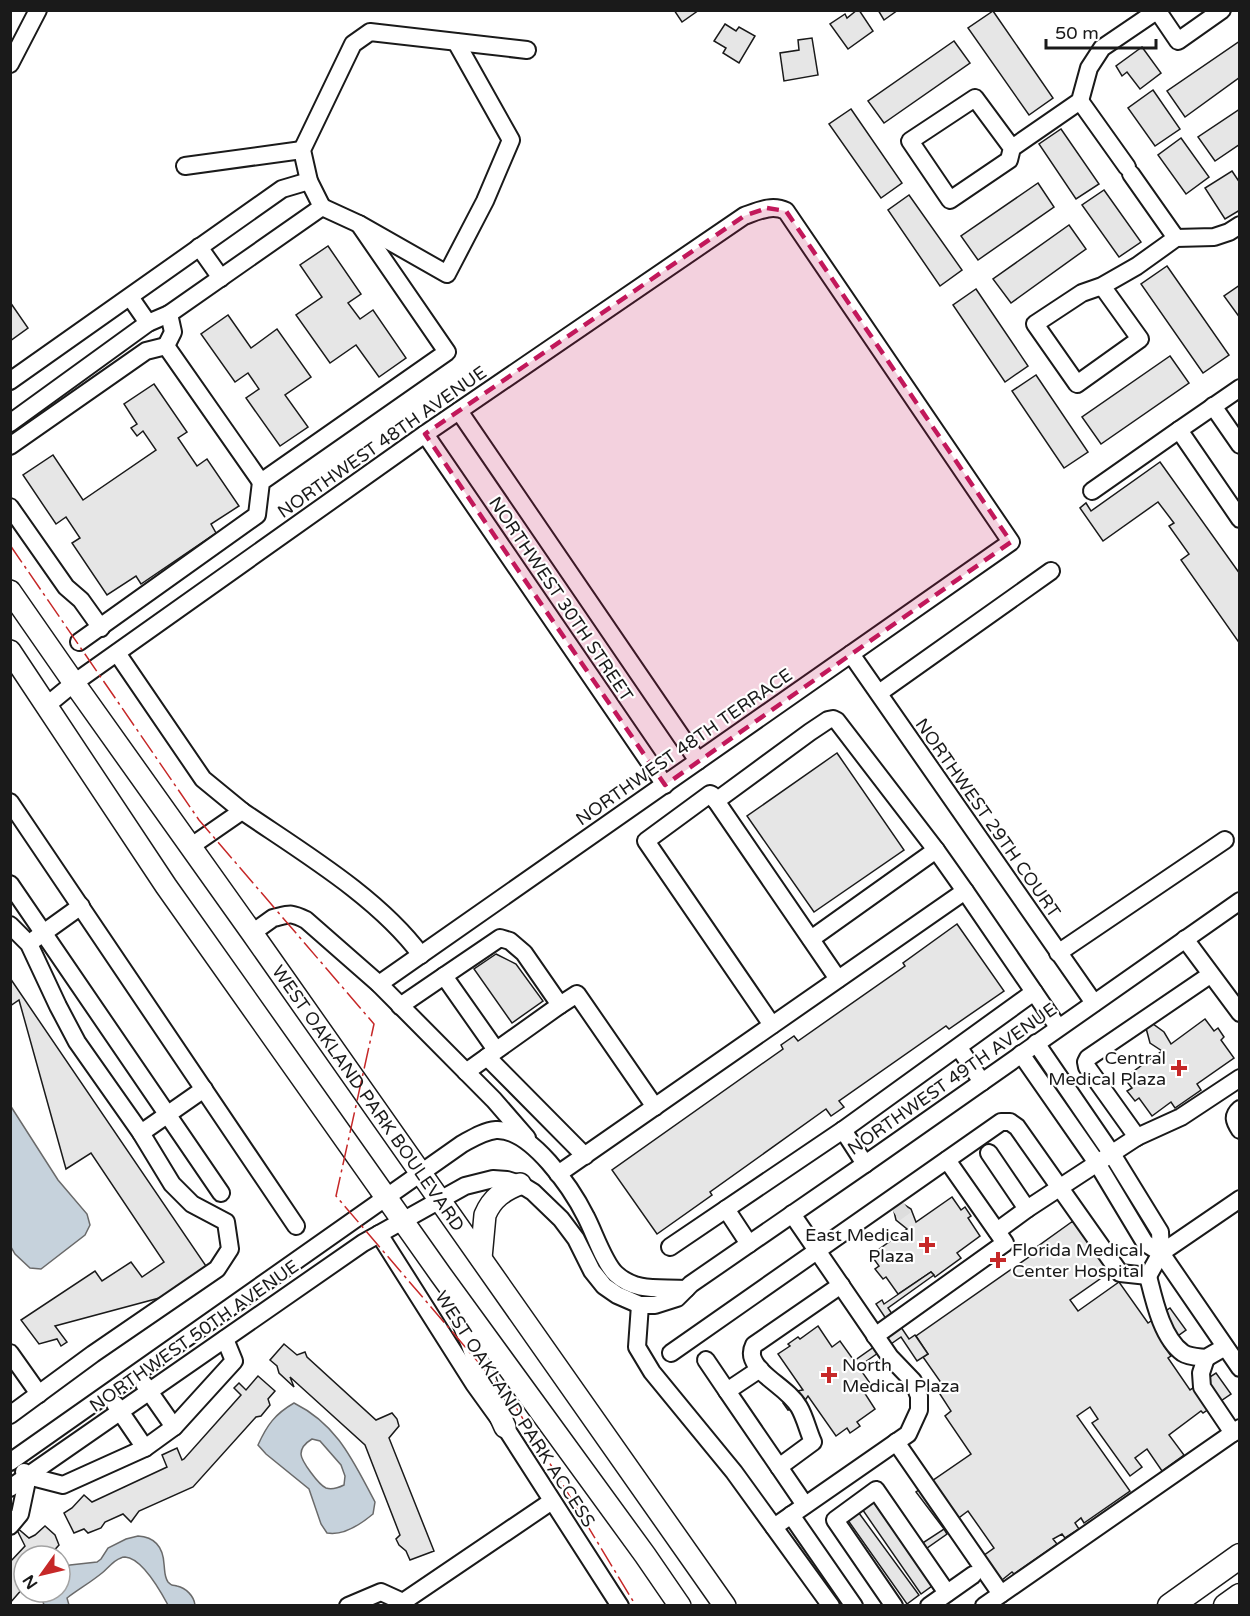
<svg xmlns="http://www.w3.org/2000/svg" width="1250" height="1616" font-family="'Varela Round',sans-serif">
<style>
.water{fill:#c6d2dc;stroke:#6a6a6a;stroke-width:1.5;fill-rule:evenodd}
.building{fill:#e6e6e6;stroke:#1a1a1a;stroke-width:1.5}
.lines{fill:none;stroke-linecap:round;stroke-linejoin:round}
.minor-tunnel{stroke:#ddd;stroke-width:16;stroke-dasharray:16 8;stroke-linecap:butt}
.minor-casing{stroke:#1a1a1a;stroke-width:20}
.major-casing{stroke:#1a1a1a;stroke-width:24}
.highway-casing{stroke:#1a1a1a;stroke-width:27}
.minor{stroke:#fff;stroke-width:16}
.major{stroke:#fff;stroke-width:21}
.highway{stroke:#fff;stroke-width:24}
.power{stroke:#c62828;stroke-width:1.5;stroke-dasharray:21 4.5 3 4.5;stroke-linecap:butt}
.marked{fill:#c2185b;fill-opacity:0.2;stroke:#c2185b;stroke-width:4.5;stroke-dasharray:12 8;stroke-linejoin:round}
.poi-dot{fill:#c62828;stroke:#fff;stroke-width:2}
.labels{text-anchor:middle;dominant-baseline:central;stroke-width:4.5;stroke-linejoin:round;paint-order:stroke}
.street-label{font-size:18px;fill:#1a1a1a;stroke:#fff}
.poi-label{font-size:18px;fill:#1a1a1a;stroke:#fff;text-anchor:end}
</style>
<rect width="100%" height="100%" fill="#fff"/>
<g class="water">
<path d="M10 1105 58 1180 87 1214 90 1225 85 1235 41 1269 30 1268 15 1254 11 1247Z"/>
<path d="M294 1403C338 1425 353 1461 375 1502L373 1514C361 1524 343 1536 327 1533L321 1524 309 1489 266 1454 258 1445C267 1425 275 1414 294 1403ZM312 1439 320 1441 341 1465 345 1476 344 1485C338 1488 332 1490 326 1488 319 1485 301 1461 301 1454 301 1447 307 1442 312 1439Z"/>
<path d="M138 1536C155 1537 163 1547 164 1564 165 1571 164 1576 168 1582 173 1587 171 1584 177 1586 186 1588 194 1596 195 1605H168C161 1592 142 1558 125 1557 124 1557 122 1557 121 1558 114 1560 108 1568 102 1573 91 1582 79 1589 67 1598L69 1605H44L42 1599 43 1592H60V1569L70 1565 97 1562 101 1559 108 1548 126 1539Z"/>
</g>
<g class="building">
<path d="M674 10H699L682 22Z"/>
<path d="M857 10H859L873 31 848 49 830 24 845 14 847 18Z"/>
<path d="M878 10H898L884 20Z"/>
<path d="M993 11 1053 98 1029 115 968 28Z"/>
<path d="M725 24 736 31 739 27 755 36 739 63 723 53 726 48 714 41Z"/>
<path d="M812 38 818 75 784 81 780 53 799 50 798 40Z"/>
<path d="M954 41 970 63 884 123 868 101Z"/>
<path d="M1240 41V77L1185 117 1167 91Z"/>
<path d="M1142 47 1161 73 1140 89 1127 72 1122 76 1116 66Z"/>
<path d="M1153 90 1180 129 1155 146 1128 108Z"/>
<path d="M851 109 902 183 881 198 829 124Z"/>
<path d="M1240 109V144L1215 161 1198 137Z"/>
<path d="M1061 129 1099 184 1076 199 1039 144Z"/>
<path d="M1181 138 1209 177 1186 194 1158 155Z"/>
<path d="M1232 171 1240 183V210L1225 219 1205 188Z"/>
<path d="M1038 183 1054 207 978 260 961 236Z"/>
<path d="M1104 190 1141 242 1119 257 1082 205Z"/>
<path d="M909 195 962 270 940 286 888 210Z"/>
<path d="M1069 225 1086 249 1011 303 993 279Z"/>
<path d="M328 246 361 294 348 303 360 319 373 310 406 358 379 377 356 345 330 363 296 315 322 297 300 265Z"/>
<path d="M1167 266 1229 355 1203 373 1141 284Z"/>
<path d="M1240 285V318L1224 296Z"/>
<path d="M976 289 1028 366 1005 382 953 305Z"/>
<path d="M10 302 28 328 10 341Z"/>
<path d="M228 315 251 348 277 329 311 377 285 395 308 427 280 446 246 398 259 389 248 373 235 382 201 334Z"/>
<path d="M1170 356 1189 383 1101 444 1082 417Z"/>
<path d="M1036 375 1088 452 1064 468 1012 391Z"/>
<path d="M154 384 187 432 178 438 197 466 207 459 239 506 211 524 216 533 141 584 136 576 107 595 72 543 80 538 66 517 56 524 23 475 53 455 83 500 156 450 143 431 137 436 131 428 137 424 124 404Z"/>
<path d="M1160 462 1240 574V644L1181 560 1189 554 1169 526 1174 523 1158 502 1103 541 1080 508 1086 503 1091 511Z"/>
<path d="M837 753 904 850 814 912 747 816Z"/>
<path d="M957 924 1004 991 949 1029 946 1026 839 1101 844 1107 831 1116 826 1109 710 1192 712 1195 657 1234 612 1170 783 1049 781 1045 794 1036 798 1041 905 966 903 963Z"/>
<path d="M496 954 516 964 543 1001 512 1023 474 969Z"/>
<path d="M10 978 206 1266 163 1297 55 1326 67 1342 61 1346 57 1339 39 1344 21 1320 95 1271 102 1281 131 1262 142 1277 164 1262 91 1153 66 1169 19 1000 10 1006Z"/>
<path d="M1205 1019 1214 1031 1218 1028 1224 1037 1221 1040 1234 1058 1197 1084 1201 1090 1175 1108 1171 1102 1152 1116 1139 1098 1135 1101 1127 1091 1132 1088 1124 1078 1162 1051 1150 1043 1146 1028 1153 1024 1164 1032 1171 1044Z"/>
<path d="M952 1197 961 1210 965 1207 971 1216 968 1218 980 1236 957 1253 961 1258 935 1277 931 1272 898 1294 886 1277 883 1279 875 1269 879 1266 871 1255 907 1229 896 1220 893 1207 900 1202 911 1209 916 1222Z"/>
<path d="M1073 1221 1105 1267 1103 1268 1107 1274 1070 1300 1078 1311 1119 1282 1148 1323 1170 1308 1186 1330 1164 1346 1171 1356 1168 1358 1190 1390 1216 1373 1231 1394 1203 1413 1201 1411 1169 1435 1184 1455 1162 1471 1147 1449 1135 1458 1142 1467 1130 1476 1092 1423 1098 1419 1090 1407 1077 1416 1130 1491 1084 1523 1081 1518 1075 1523 1079 1529 1065 1538 1062 1534 1053 1539 1057 1544 1014 1574 1012 1572 1002 1580 983 1556 994 1548 968 1511 944 1529 916 1492 971 1454 945 1416 951 1411 936 1388 942 1384 923 1357 928 1354 916 1336 1036 1252 1034 1249Z"/>
<path d="M931 1272 934 1275 888 1308 909 1339 915 1335 928 1354 917 1361 901 1337 858 1367 854 1361 895 1332 876 1304 882 1300 884 1304Z"/>
<path d="M818 1326 832 1347 840 1341 870 1383 862 1389 875 1409 857 1422 860 1426 850 1433 847 1428 836 1436 808 1396 801 1406 788 1410 783 1403 791 1392 803 1390 778 1354 790 1346 788 1344 798 1337 800 1339Z"/>
<path d="M284 1344 297 1355 305 1352 307 1357 376 1420 392 1413 397 1419 399 1426 389 1438 434 1551 410 1560 406 1551 399 1545 396 1539 400 1535 365 1445 290 1377 294 1387 279 1373 277 1366 270 1360Z"/>
<path d="M258 1376 275 1391 268 1399 270 1405 261 1416 256 1417 193 1487 139 1511 131 1522 123 1514 105 1522 101 1528 88 1533 84 1529 74 1533 64 1513 72 1508 84 1495 92 1502 167 1467 162 1455 177 1448 182 1460 184 1459 241 1395 234 1388 239 1383 246 1390Z"/>
<path d="M871 1498 909 1552 944 1529 947 1534 913 1558 932 1586 921 1594 860 1506Z"/>
<path d="M856 1509 919 1595 907 1604 845 1516Z"/>
<path d="M15 1526 29 1538 35 1535 45 1526 55 1535 59 1545 49 1556H24V1587L10 1603V1562L25 1546Z"/>
</g>
<g class="lines">
<path class="minor-tunnel" d="M895 1214 906 1206"/>
<g class="minor-casing">
<g id="minor">
<path d="M1157 10 1178 41 1222 10"/>
<path d="M10 64 38 10"/>
<path d="M1080 101 1127 167"/>
<path d="M1012 148 975 98 910 141 950 200 1009 160 1012 148 1080 101 1089 68 1102 48 1158 10"/>
<path d="M185 166 302 150"/>
<path d="M1131 174 1176 238"/>
<path d="M322 207 359 224 447 274 485 201 511 140 456 42"/>
<path d="M322 207 309 181 302 150 353 44 370 32 527 50"/>
<path d="M199 247 221 278"/>
<path d="M1102 286 1140 339 1077 384 1035 324 1082 293 1102 286 1137 266 1176 238 1214 237 1229 232 1240 225"/>
<path d="M130 297 148 323"/>
<path d="M166 346 173 332 169 314 322 207"/>
<path d="M166 346 261 482"/>
<path d="M10 381 282 189 309 181"/>
<path d="M1240 388 1179 430 1240 519"/>
<path d="M1213 406 1240 445"/>
<path d="M459 411 698 761"/>
<path d="M10 423 148 323 169 314"/>
<path d="M425 434 665 785"/>
<path d="M10 446 146 351 166 346"/>
<path d="M1092 491 1179 430"/>
<path d="M10 507 66 587 81 600 101 628"/>
<path d="M79 642 257 515 261 482 447 352 359 224"/>
<path d="M117 653 203 779 242 811"/>
<path d="M851 654 1094 1003"/>
<path d="M879 693 1051 571"/>
<path d="M46 706 74 683 425 434 744 216C758 211 772 204 786 211L1011 542 379 984"/>
<path d="M716 801 810 732 828 720 833 719 837 721 936 850"/>
<path d="M10 802 296 1226"/>
<path d="M190 847 242 811C302 852 378 897 421 955"/>
<path d="M10 884 221 1193"/>
<path d="M10 925 29 944 58 1006 77 1042 141 1133 172 1184 192 1204 226 1222 230 1249 217 1269 93 1354 10 1415"/>
<path d="M252 933 273 918C290 914 290 912 306 920L379 984 494 1100 527 1138"/>
<path d="M35 939 81 906"/>
<path d="M811 939 936 850 965 891"/>
<path d="M1185 939 1240 1013"/>
<path d="M1058 953 1225 840"/>
<path d="M560 1005 577 994 655 1107"/>
<path d="M400 1006 444 976"/>
<path d="M772 1025 646 841 710 794 712 795 838 979"/>
<path d="M959 1048 982 1082"/>
<path d="M1021 1054 1097 1163 1145 1243 1161 1253 1240 1199"/>
<path d="M487 1057 585 1156"/>
<path d="M466 1072 560 1005 524 953 510 941 500 938 444 976 496 1050"/>
<path d="M1240 1109C1232 1116 1234 1121 1240 1130"/>
<path d="M843 1130 865 1164"/>
<path d="M141 1133 204 1089"/>
<path d="M1137 1137 1087 1067 1086 1062 1088 1058 1210 975"/>
<path d="M989 1153 1027 1209"/>
<path d="M558 1174 965 891 1058 1027"/>
<path d="M726 1209 749 1244"/>
<path d="M997 1231 1027 1209 1137 1137 1181 1117 1240 1078"/>
<path d="M379 1234 474 1384 505 1427 620 1606"/>
<path d="M670 1247 843 1130 1034 992"/>
<path d="M1161 1253 1240 1368"/>
<path d="M1148 1276C1154 1300 1162 1338 1183 1353 1189 1357 1199 1357 1206 1358L1225 1347"/>
<path d="M640 1305 637 1347 652 1372 734 1472 831 1606"/>
<path d="M875 1336 1005 1243 947 1160"/>
<path d="M10 1353 39 1394"/>
<path d="M671 1353 1001 1122H1010L1017 1127 1120 1273 1148 1276 1161 1253 1160 1232 1112 1154 1036 1043"/>
<path d="M1206 1358 1201 1373 1202 1387 1233 1433"/>
<path d="M706 1360 727 1391"/>
<path d="M760 1369 727 1391 805 1505"/>
<path d="M144 1384 174 1427"/>
<path d="M115 1404 145 1448"/>
<path d="M896 1442 1001 1594"/>
<path d="M10 1462 462 1144C473 1138 484 1131 496 1130 531 1128 572 1189 586 1217 594 1232 604 1263 616 1274 637 1293 660 1287 686 1289"/>
<path d="M779 1467 813 1442C808 1431 805 1417 799 1407 788 1388 760 1377 753 1359 751 1354 752 1349 754 1345L841 1285"/>
<path d="M24 1472 28 1476 63 1485 145 1448 174 1427 234 1361 225 1339"/>
<path d="M10 1488 363 1243 465 1186 493 1179 507 1180 520 1184 533 1192 561 1219 576 1239 592 1271 604 1286 617 1295 640 1305H655L677 1298 691 1284 865 1164 1240 901"/>
<path d="M791 1515 854 1606"/>
<path d="M10 1526 20 1514 28 1476"/>
<path d="M774 1527 908 1434 919 1410V1396L913 1381 890 1357 792 1214"/>
<path d="M348 1606 381 1592 403 1602V1606"/>
<path d="M397 1606 552 1501"/>
<path d="M894 1606 835 1520 876 1490 947 1593"/>
<path d="M929 1606 973 1575"/>
<path d="M984 1606 1240 1428"/>
</g>
</g>
<g class="major-casing">
<g id="major">
<path id="s1" d="M10 591 74 683 252 933 725 1606"/>
<path d="M10 651 166 886 441 1275 645 1555 680 1606"/>
<path d="M481 1258 485 1215C492 1198 504 1190 520 1184"/>
<path d="M460 1316 471 1341 491 1396 505 1427"/>
</g>
</g>
<g class="highway-casing">
<g id="highway">
<path d="M1170 1606 1240 1556"/>
<path d="M1226 1606 1240 1596"/>
</g>
</g>
<use href="#minor" class="minor"/>
<use href="#major" class="major"/>
<use href="#highway" class="highway"/>
<path class="power" d="M10 545 199 820 374 1024 336 1196 514 1404 636 1606"/>
</g>
<path class="marked" d="M767 208 786 211 1011 542 665 785 425 434 744 216Z"/>
<g class="poi-dot">
<path d="M1176 1059h6v6h6v6h-6v6h-6v-6h-6v-6h6z"/>
<path d="M924 1236h6v6h6v6h-6v6h-6v-6h-6v-6h6z"/>
<path d="M995 1251h6v6h6v6h-6v6h-6v-6h-6v-6h6z"/>
<path d="M826 1366h6v6h6v6h-6v6h-6v-6h-6v-6h6z"/>
</g>
<g class="labels">
<g class="street-label">
<text transform="translate(382 442) rotate(-35)">NORTHWEST 48TH AVENUE</text>
<text transform="translate(561 599) rotate(56)">NORTHWEST 30TH STREET</text>
<text transform="translate(684 747) rotate(-35)">NORTHWEST 48TH TERRACE</text>
<text transform="translate(988 818) rotate(55)">NORTHWEST 29TH COURT</text>
<text transform="translate(952 1079) rotate(-35)">NORTHWEST 49TH AVENUE</text>
<text stroke="none"><textPath href="#s1" startOffset="621">WEST OAKLAND PARK BOULEVARD</textPath></text>
<text transform="translate(194 1336) rotate(-35)">NORTHWEST 50TH AVENUE</text>
<text transform="translate(515 1409) rotate(57)">WEST OAKLAND PARK ACCESS</text>
</g>
<g class="poi-label">
<text x="1166" y="1058">Central<tspan x="1166" dy="21">Medical Plaza</tspan></text>
<text x="914" y="1235">East Medical<tspan x="914" dy="21">Plaza</tspan></text>
<text x="1012" y="1250" text-anchor="start">Florida Medical<tspan x="1012" dy="21">Center Hospital</tspan></text>
<text x="842" y="1365" text-anchor="start">North<tspan x="842" dy="21">Medical Plaza</tspan></text>
</g>
</g>
<rect width="1250" height="1616" fill="none" stroke="#1a1a1a" stroke-width="24"/>
<g transform="translate(42 1574) rotate(236)"><circle r="28" fill="#ffffff" stroke="#a3a3a3" stroke-width="1.5"/>
<path d="M0-4.5L10 22L0 15L-10 22Z" fill="#c62828"/>
<text y="-9" font-size="16" font-weight="bold" text-anchor="middle" fill="#1a1a1a">N</text>
</g>
<path d="M1046 39v9h110v-9" fill="none" stroke="#1a1a1a" stroke-width="3"/>
<text x="1055" y="39" font-size="18" fill="#1a1a1a" stroke="#ffffff" stroke-width="4.5" paint-order="stroke">50 m</text>
</svg>
